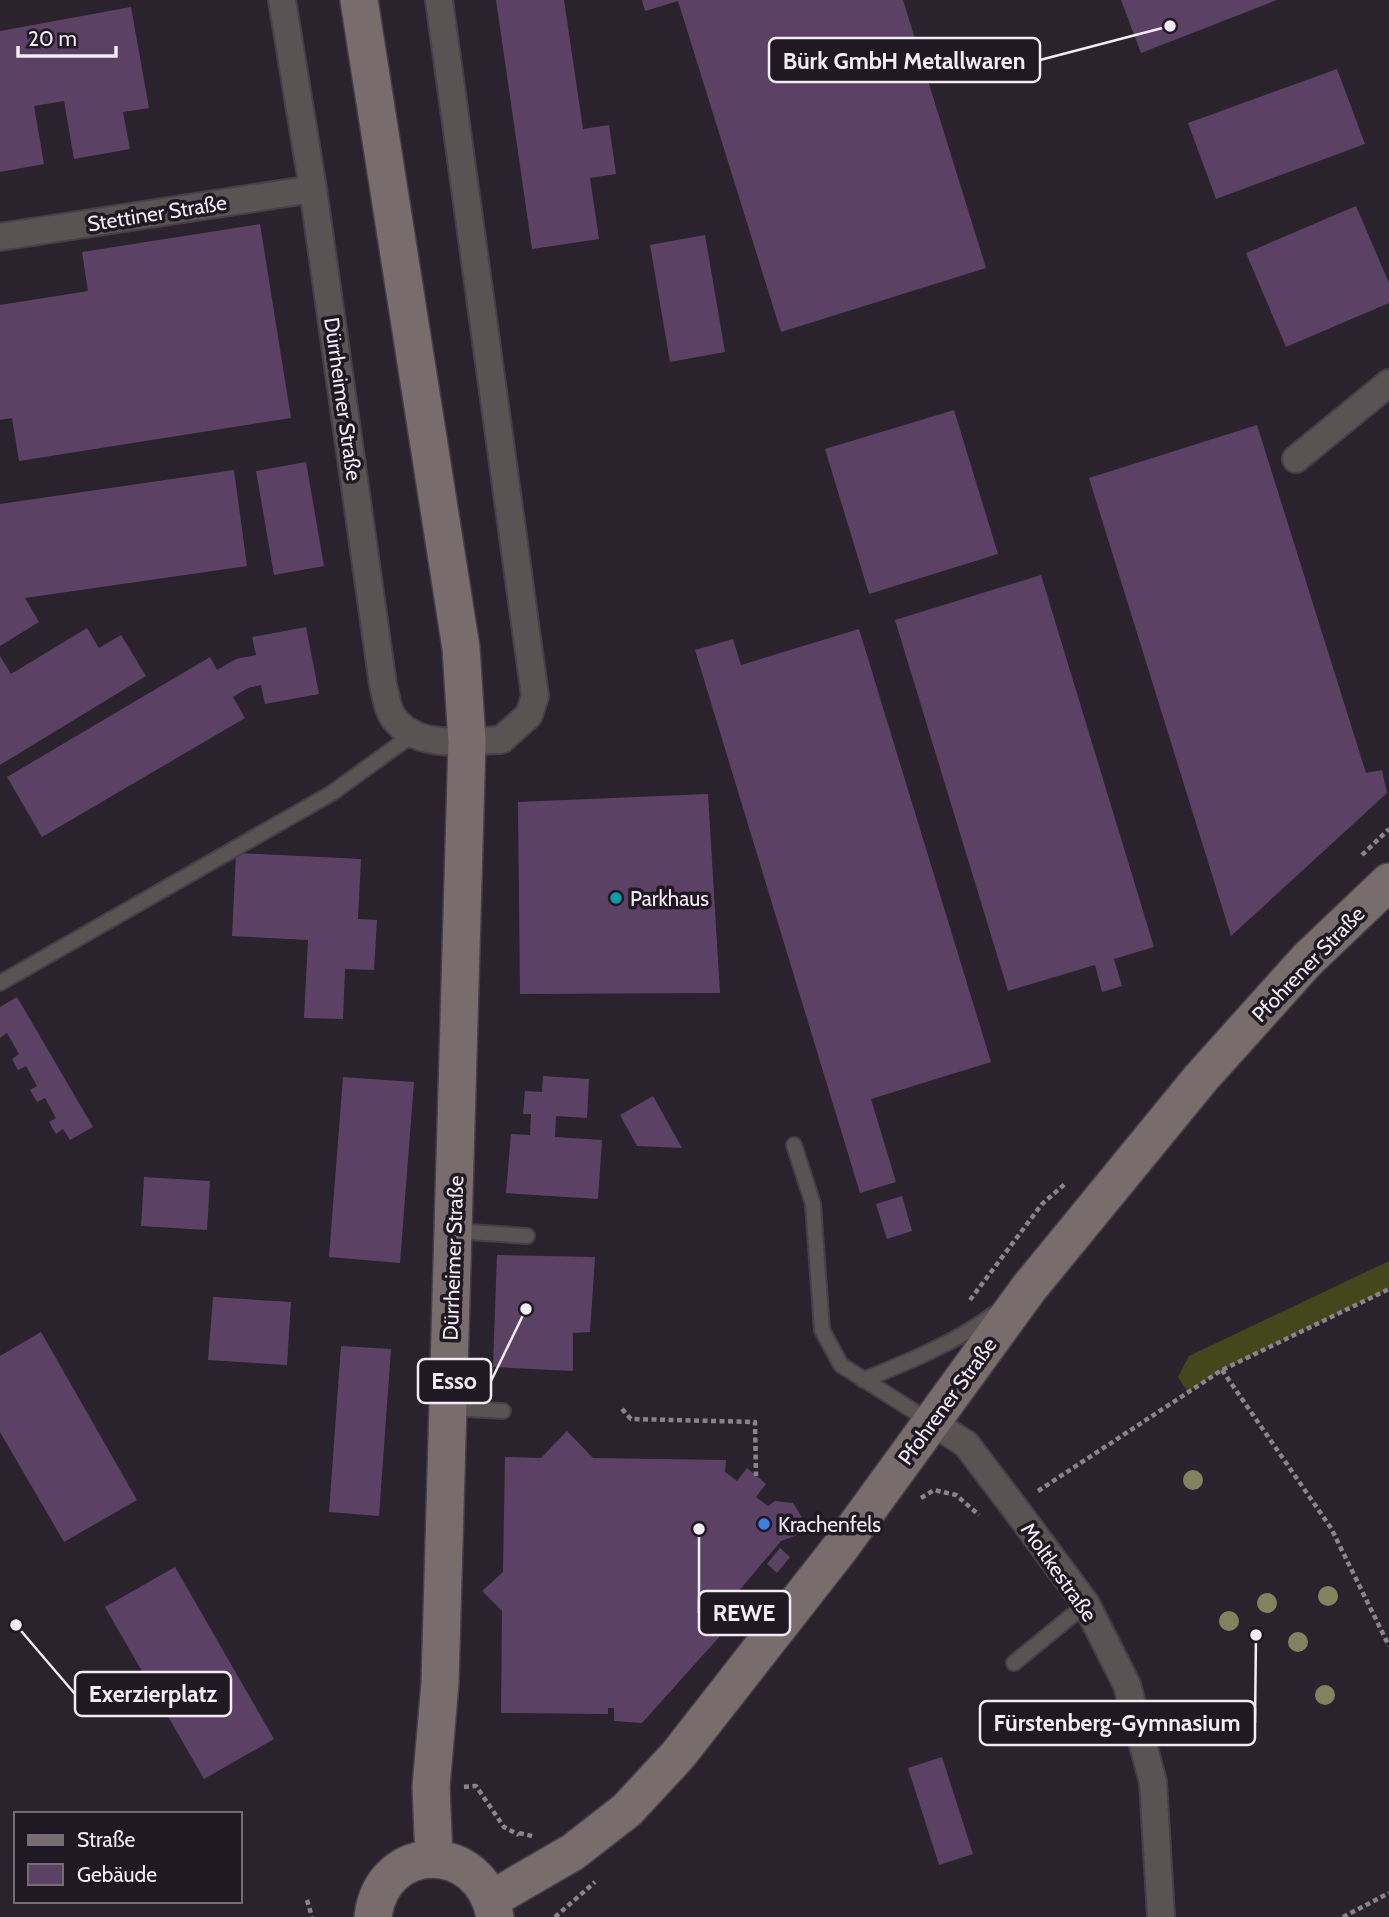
<svg xmlns="http://www.w3.org/2000/svg" width="1389" height="1917" font-family="Cabin,sans-serif">
<style>
.green{fill:#44471c}
.building{fill:#5b4265}
.lines{fill:none;stroke-linecap:round;stroke-linejoin:round}
.service-casing{stroke:#463e48;stroke-width:18}
.minor-casing{stroke:#463e48;stroke-width:30}
.secondary-casing{stroke:#463e48;stroke-width:40}
.path{stroke:#8a838c;stroke-width:4.5;stroke-dasharray:5 3.5;stroke-linecap:butt}
.service{stroke:#5a5353;stroke-width:14}
.minor{stroke:#5a5353;stroke-width:26}
.secondary{stroke:#786c6c;stroke-width:37}
.tree{fill:#83825f}
.culture-dot{fill:#0f9aa8;stroke:#201822;stroke-width:2.5}
.shop-dot{fill:#3f7fe0;stroke:#201822;stroke-width:2.5}
.labels{text-anchor:middle;dominant-baseline:central;stroke-width:7;stroke-linejoin:round;paint-order:stroke}
.street-label{font-size:21px;fill:#f2ecf3;stroke:#201822}
.poi-label{font-size:21px;fill:#f2ecf3;stroke:#201822;text-anchor:start}
.leader{fill:none;stroke:#f2ecf3;stroke-width:2.5}
.callout-dot{fill:#f2ecf3;stroke:#201822;stroke-width:2.5}
.callout{fill:#201822;stroke:#f2ecf3;stroke-width:2.5}
.callout-label{font-size:23px;text-anchor:middle;font-weight:bold;fill:#f2ecf3}
</style>
<rect width="100%" height="100%" fill="#2a222c"/>
<path class="green" d="M1389 1261V1289L1222 1370 1188 1392 1178 1377 1189 1356Z"/>
<g class="building">
<path d="M496 0H564L583 129 609 125 616 174 590 178 599 239 532 249Z"/>
<path d="M642 0H903L986 268 781 332 678 1 645 11Z"/>
<path d="M1121 0H1277L1141 53Z"/>
<path d="M131 7 149 108 123 112 130 149 74 159 64 101 34 106 44 164 0 172V31Z"/>
<path d="M1337 69 1365 144 1216 199 1188 123Z"/>
<path d="M1356 206 1389 283V303L1286 347 1246 253Z"/>
<path d="M260 224 291 418 19 461 12 418 0 420V305L88 291 82 252Z"/>
<path d="M705 235 725 352 670 362 650 245Z"/>
<path d="M954 410 998 554 869 594 825 449Z"/>
<path d="M1257 425 1366 773 1382 770 1387 793 1231 936 1089 478Z"/>
<path d="M306 462 324 566 274 575 256 471Z"/>
<path d="M234 470 247 566 25 598 39 622 0 646V504Z"/>
<path d="M1041 575 1154 947 1114 959 1122 986 1102 992 1095 965 1008 991 895 620Z"/>
<path d="M306 627 319 694 265 704 261 685 248 688 233 697 245 718 42 837 7 777 210 657 217 670 236 659 256 655 252 637Z"/>
<path d="M87 628 99 648 121 635 146 676 0 765V656L11 674Z"/>
<path d="M859 629 991 1062 871 1099 896 1182 860 1193 695 650 733 639 741 665Z"/>
<path d="M708 794 720 993 520 994 518 802Z"/>
<path d="M236 853 361 859 358 919 377 920 374 970 345 969 343 1019 304 1018 308 940 232 936Z"/>
<path d="M17 997 93 1127 70 1140 63 1129 56 1134 49 1122 56 1118 45 1098 37 1102 30 1090 37 1086 26 1066 18 1070 12 1059 19 1054 7 1033 0 1038V1007Z"/>
<path d="M543 1076 589 1079 587 1118 556 1116 555 1137 602 1140 598 1199 506 1193 511 1134 530 1135 531 1114H523L525 1091 542 1092Z"/>
<path d="M343 1077 414 1082 400 1263 329 1257Z"/>
<path d="M653 1096 682 1148 637 1146 620 1115Z"/>
<path d="M144 1177 210 1181 207 1230 141 1226Z"/>
<path d="M902 1196 912 1231 887 1239 876 1204Z"/>
<path d="M497 1255 595 1257 590 1332 573 1333V1371L493 1367Z"/>
<path d="M213 1297 291 1302 287 1365 208 1360Z"/>
<path d="M41 1332 137 1500 64 1542 0 1432V1356Z"/>
<path d="M341 1346 391 1349 379 1516 329 1512Z"/>
<path d="M567 1431 593 1458 726 1460 725 1472 737 1481 747 1468 766 1484 756 1497 768 1506 775 1501 793 1503 803 1519 797 1535 781 1541 732 1599 739 1608 721 1628V1635L642 1723 614 1721V1708H608V1714L501 1713 502 1611 482 1591 503 1572 505 1457 541 1458Z"/>
<path d="M780 1548 790 1557 777 1573 767 1564Z"/>
<path d="M175 1567 274 1739 204 1779 105 1607Z"/>
<path d="M942 1757 973 1854 939 1865 908 1768Z"/>
</g>
<g class="lines">
<g class="service-casing">
<g id="service">
<path d="M0 983 332 793 412 735"/>
<path d="M794 1145 813 1204 822 1330 841 1365 931 1422"/>
<path d="M455 1231 527 1236"/>
<path d="M863 1380C908 1362 955 1343 994 1314"/>
<path d="M450 1408 503 1411"/>
<path d="M1014 1663 1086 1604"/>
</g>
</g>
<g class="minor-casing">
<g id="minor">
<path d="M282 0 313 189 383 685C386 695 387 709 393 717 416 750 465 741 501 740L529 715 535 696 439 0"/>
<path d="M0 237 313 189"/>
<path d="M1296 459 1389 383"/>
<path d="M932 1422 966 1444 1014 1507 1086 1604 1127 1685 1153 1782 1161 1917"/>
</g>
</g>
<g class="secondary-casing">
<g id="secondary">
<path d="M359 0 461 648 467 741 440 1683 431 1787 434 1858"/>
<path d="M492 1899 573 1852 627 1810 678 1755 840 1548 1029 1288 1201 1078 1307 960 1389 882"/>
<path d="M373 1917C382 1840 482 1840 495 1917"/>
</g>
</g>
<g class="path">
<path d="M1362 855 1389 829"/>
<path d="M970 1300 1042 1204 1066 1183"/>
<path d="M1222 1370 1331 1528 1389 1646"/>
<path d="M622 1409 631 1419 755 1422 756 1476"/>
<path d="M1038 1491 1222 1370 1389 1289"/>
<path d="M921 1498 934 1490 956 1495 979 1515"/>
<path d="M464 1787 476 1786 504 1827 519 1835"/>
<path d="M519 1833 532 1836"/>
<path d="M307 1900 312 1917"/>
<path d="M555 1917 595 1882"/>
<path d="M1343 1917 1389 1893"/>
</g>
<use href="#service" class="service"/>
<use href="#minor" class="minor"/>
<use href="#secondary" class="secondary"/>
</g>
<g class="tree">
<circle cx="1193" cy="1480" r="10"/>
<circle cx="1328" cy="1596" r="10"/>
<circle cx="1267" cy="1603" r="10"/>
<circle cx="1229" cy="1621" r="10"/>
<circle cx="1298" cy="1642" r="10"/>
<circle cx="1325" cy="1695" r="10"/>
</g>
<circle class="culture-dot" cx="616" cy="898" r="7"/>
<circle class="shop-dot" cx="764" cy="1524" r="7"/>
<g class="labels">
<g class="street-label">
<text transform="translate(157 213) rotate(-9)">Stettiner Straße</text>
<text transform="translate(343 399) rotate(82)">Dürrheimer Straße</text>
<text transform="translate(1308 964) rotate(-46)">Pfohrener Straße</text>
<text transform="translate(453 1258) rotate(-88)">Dürrheimer Straße</text>
<text transform="translate(947 1401) rotate(-54)">Pfohrener Straße</text>
<text transform="translate(1059 1572) rotate(55)">Moltkestraße</text>
</g>
<g class="poi-label">
<text x="630" y="898">Parkhaus</text>
<text x="778" y="1524">Krachenfels</text>
</g>
</g>
<path class="leader" d="M1170 26L1040 60M526 1309L491 1381M699 1529L699 1613M16 1625L75 1694M1256 1635L1255 1723"/>
<g class="callout-dot">
<circle cx="1170" cy="26" r="7"/>
<circle cx="526" cy="1309" r="7"/>
<circle cx="699" cy="1529" r="7"/>
<circle cx="16" cy="1625" r="7"/>
<circle cx="1256" cy="1635" r="7"/>
</g>
<g class="callout">
<rect x="769" y="38" width="271" height="44" rx="7"/>
<rect x="418" y="1359" width="73" height="44" rx="7"/>
<rect x="699" y="1591" width="91" height="44" rx="7"/>
<rect x="75" y="1672" width="156" height="44" rx="7"/>
<rect x="980" y="1701" width="275" height="44" rx="7"/>
</g>
<g class="callout-label">
<text x="904" y="69">Bürk GmbH Metallwaren</text>
<text x="454" y="1389">Esso</text>
<text x="744" y="1621">REWE</text>
<text x="153" y="1702">Exerzierplatz</text>
<text x="1117" y="1731">Fürstenberg-Gymnasium</text>
</g>
<rect x="14" y="1812" width="228" height="91" fill="#201822" stroke="#746d76" stroke-width="2"/>
<rect x="28" y="1835" width="35" height="10" fill="#786c6c" stroke="#746d76" stroke-width="2"/>
<text x="77" y="1847" font-size="21" fill="#f2ecf3">Straße</text>
<rect x="28" y="1864" width="35" height="21" fill="#5b4265" stroke="#746d76" stroke-width="2"/>
<text x="77" y="1882" font-size="21" fill="#f2ecf3">Gebäude</text>
<path d="M18 46v10h98v-10" fill="none" stroke="#f2ecf3" stroke-width="3.5"/>
<text x="28" y="46" font-size="21" fill="#f2ecf3" stroke="#201822" stroke-width="5" paint-order="stroke">20 m</text>
</svg>
